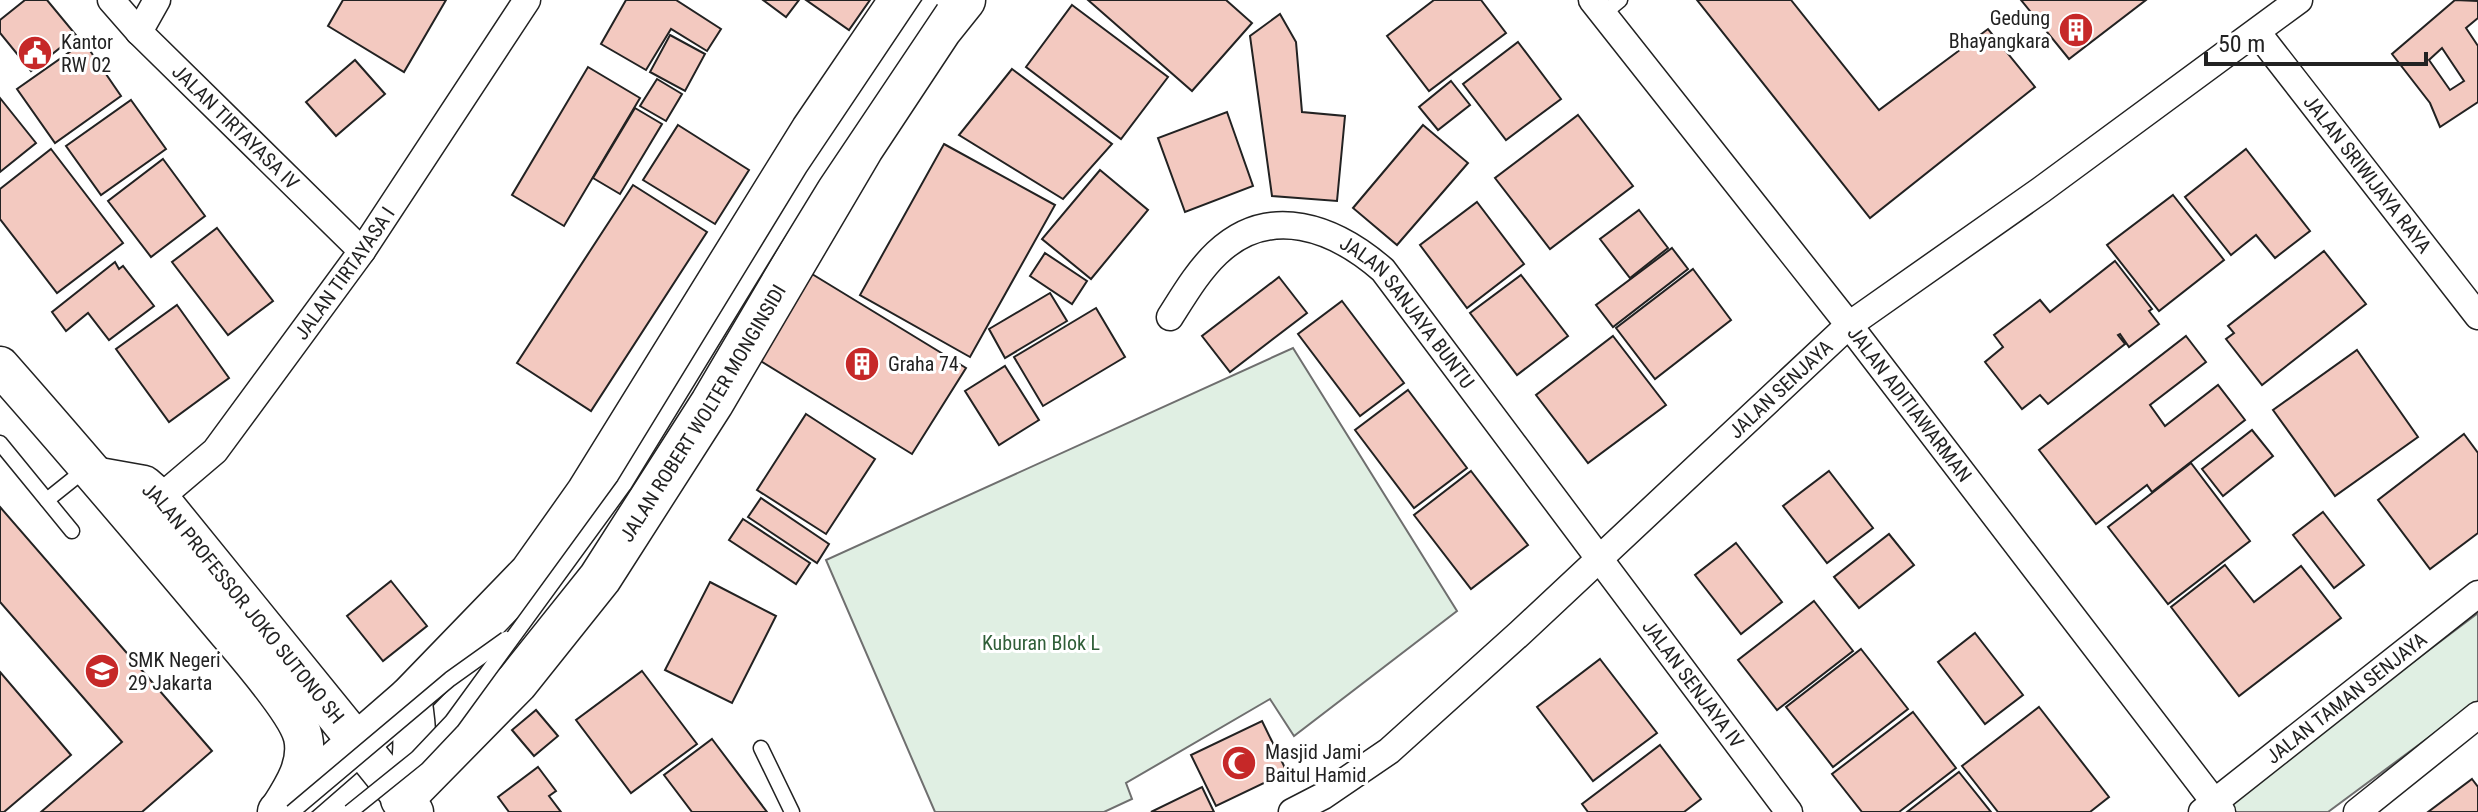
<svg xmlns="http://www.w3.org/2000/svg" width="2478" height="812" font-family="'Roboto Condensed',sans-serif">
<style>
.green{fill:#e0efe3;stroke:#6f6f6f;stroke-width:2}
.building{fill:#f3c9c0;stroke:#222;stroke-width:2;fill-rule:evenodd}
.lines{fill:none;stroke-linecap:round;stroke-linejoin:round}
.lane-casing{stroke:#222;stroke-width:17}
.street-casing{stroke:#222;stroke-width:29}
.secondary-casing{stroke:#222;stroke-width:41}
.primary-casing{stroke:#222;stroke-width:45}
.lane{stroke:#fff;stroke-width:14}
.street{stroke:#fff;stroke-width:26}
.secondary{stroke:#fff;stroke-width:38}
.primary{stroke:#fff;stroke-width:42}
.lane-bridge-casing{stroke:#222;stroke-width:17;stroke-linecap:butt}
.lane-bridge{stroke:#fff;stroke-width:14}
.labels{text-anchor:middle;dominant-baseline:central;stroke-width:6;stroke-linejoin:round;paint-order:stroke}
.poi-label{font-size:20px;fill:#222;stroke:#fff;text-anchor:start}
.street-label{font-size:20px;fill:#222;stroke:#fff}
.park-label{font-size:20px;fill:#2f5e38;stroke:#fff}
</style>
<rect width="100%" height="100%" fill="#fff"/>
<g class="green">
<path d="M1293 348 1457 611 1294 736 1270 699 1126 783 1132 799 1104 812H935L826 560Z"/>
<path d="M2478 613V701L2328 812H2232L2226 803Z"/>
</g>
<g class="building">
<path d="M25 0H47L76 35 31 71 0 33V20Z"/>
<path d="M343 0H446L404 72 328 26Z"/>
<path d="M626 0H676L721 29 707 51 671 29 646 70 601 44Z"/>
<path d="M763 0H799L786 17Z"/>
<path d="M806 0H870L849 30Z"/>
<path d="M1088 0H1226L1252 23 1192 91Z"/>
<path d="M1434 0H1481L1506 33 1429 91 1387 36Z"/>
<path d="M1697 0H1791L1879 110 1988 29 2035 87 1870 218Z"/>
<path d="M2021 0H2146L2069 59Z"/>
<path d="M2455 0 2478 1V18L2466 28 2478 46V102L2440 127 2430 103 2392 54ZM2442 48 2464 81 2450 90 2429 60Z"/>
<path d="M1072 5 1168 77 1121 139 1026 67Z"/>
<path d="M1280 14 1296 42 1302 112 1345 116 1337 201 1272 196 1250 36Z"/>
<path d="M670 35 705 54 685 91 650 72Z"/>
<path d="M84 42 121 96 55 143 17 89Z"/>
<path d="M1518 42 1561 99 1506 140 1463 84Z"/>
<path d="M355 60 385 94 336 136 306 102Z"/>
<path d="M588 67 640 98 564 226 512 195Z"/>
<path d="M1012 69 1112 144 1063 199 959 135Z"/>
<path d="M657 79 682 94 666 121 640 106Z"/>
<path d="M1451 81 1470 105 1438 130 1419 107Z"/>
<path d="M0 98 36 143 0 172Z"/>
<path d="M131 100 166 149 101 195 66 146Z"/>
<path d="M635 108 662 124 620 194 593 178Z"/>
<path d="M1227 112 1253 186 1185 212 1158 138Z"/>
<path d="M1578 115 1633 186 1550 249 1495 178Z"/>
<path d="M678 125 749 170 715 224 643 180Z"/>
<path d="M1423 125 1468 163 1397 245 1353 208Z"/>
<path d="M944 144 1055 205 970 357 860 295Z"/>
<path d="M51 149 123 243 57 293 0 219V189Z"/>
<path d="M2246 149 2310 231 2275 258 2256 235 2231 255 2185 197Z"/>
<path d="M163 159 205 216 151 257 108 201Z"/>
<path d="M1100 170 1148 210 1091 279 1042 239Z"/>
<path d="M633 185 707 232 591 411 517 363Z"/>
<path d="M2173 195 2224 260 2159 311 2107 245Z"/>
<path d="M1477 202 1524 264 1467 308 1420 245Z"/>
<path d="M1639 210 1668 248 1630 278 1600 239Z"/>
<path d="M217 228 273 301 228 335 172 262Z"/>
<path d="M1672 248 1688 269 1613 327 1596 305Z"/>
<path d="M2324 251 2366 304 2262 385 2226 339 2234 333 2228 326Z"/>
<path d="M1045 253 1087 281 1072 304 1030 276Z"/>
<path d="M2115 261 2152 309 2149 311 2159 324 2129 347 2120 334 2118 335 2125 344 2048 404 2040 395 2022 409 1985 362 2003 347 1994 335 2040 300 2050 312Z"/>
<path d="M115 262 119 269 123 266 154 306 109 340 88 313 66 331 52 312Z"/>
<path d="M1693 269 1731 320 1655 379 1616 328Z"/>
<path d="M812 274 966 368 912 454 759 360Z"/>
<path d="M1521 275 1568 336 1517 375 1470 313Z"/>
<path d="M1279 277 1307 313 1230 372 1202 336Z"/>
<path d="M1050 293 1067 321 1005 358 989 329Z"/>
<path d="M1342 301 1404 383 1360 416 1298 334Z"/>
<path d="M177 305 229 378 169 422 116 349Z"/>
<path d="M1096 308 1125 357 1043 406 1014 357Z"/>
<path d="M1613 336 1666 405 1588 463 1536 395Z"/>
<path d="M2186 336 2206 362 2150 405 2165 426 2218 385 2245 420 2152 492 2147 485 2096 524 2039 450Z"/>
<path d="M2357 350 2418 437 2335 496 2273 410Z"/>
<path d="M1005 366 1039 420 999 445 965 391Z"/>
<path d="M1408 390 1467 468 1414 508 1355 430Z"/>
<path d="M806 414 875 459 826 534 757 490Z"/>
<path d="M2252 430 2273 456 2223 496 2202 469Z"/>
<path d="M2464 434 2478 453V533L2430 569 2378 500Z"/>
<path d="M2191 463 2250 541 2168 604 2108 527Z"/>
<path d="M1471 471 1528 545 1471 589 1414 515Z"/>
<path d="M1829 471 1873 528 1827 563 1783 506Z"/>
<path d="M761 498 829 544 817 563 748 517Z"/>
<path d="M0 507 212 751 142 812H41L122 742 0 602Z"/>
<path d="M2323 512 2364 565 2334 588 2293 535Z"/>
<path d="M743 519 810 563 796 584 729 540Z"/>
<path d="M1889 534 1914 565 1859 608 1834 577Z"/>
<path d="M1736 543 1782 602 1741 634 1695 575Z"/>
<path d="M2225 565 2254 602 2301 566 2341 618 2239 696 2171 607Z"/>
<path d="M391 581 427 626 383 661 347 616Z"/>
<path d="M710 582 776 616 732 703 665 670Z"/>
<path d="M1814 601 1853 651 1777 710 1738 660Z"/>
<path d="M1975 633 2023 695 1985 724 1938 662Z"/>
<path d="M1861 649 1908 709 1833 767 1786 707Z"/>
<path d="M1600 659 1657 733 1593 781 1537 707Z"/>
<path d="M642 671 697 744 631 793 576 720Z"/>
<path d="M0 672 71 755 4 812H0Z"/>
<path d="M2039 707 2109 797 2090 812H1998L1962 766Z"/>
<path d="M536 710 558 736 534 756 512 730Z"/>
<path d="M1913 712 1956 768 1899 812H1862L1832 774Z"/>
<path d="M1262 721 1287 772 1216 806 1191 755Z"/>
<path d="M712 739 767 812H692L664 775Z"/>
<path d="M1660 745 1701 799 1684 812H1588L1582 804Z"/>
<path d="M538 767 556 791 549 796 561 812H509L498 797Z"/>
<path d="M1959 772 1991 812H1907Z"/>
<path d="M2472 779 2478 787V812H2428Z"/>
<path d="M1202 787 1214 812H1151Z"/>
</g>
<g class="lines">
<g class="lane-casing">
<g id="lane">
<path d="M1603 14 1620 0"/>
<path d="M0 443 72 531"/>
<path d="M47 500 87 468"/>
<path d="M761 748 792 812"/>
</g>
</g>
<g class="street-casing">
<g id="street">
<path id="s1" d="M111 0 139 32 362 251"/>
<path id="s2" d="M1592 0 1849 325 2222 812"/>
<path d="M139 32 157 0"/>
<path id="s3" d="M2257 32 2478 316"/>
<path id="s4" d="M1170 317C1184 295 1198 271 1217 253 1270 203 1335 228 1383 270L1789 812"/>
<path id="s5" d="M148 508 215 451 362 251 527 0"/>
<path id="s6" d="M1292 812 1323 796 1389 751 1520 633 1849 325 2041 190 2299 0"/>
<path id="s7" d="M2202 812 2478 594"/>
<path d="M2357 812 2478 715"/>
</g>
</g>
<g class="secondary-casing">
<g id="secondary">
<path d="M0 366C75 451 148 537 221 624 241 648 296 709 303 737 309 764 293 788 279 810"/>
<path id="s8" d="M99 477 144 485 159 498 414 812"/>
</g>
</g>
<g class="primary-casing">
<g id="primary">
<path id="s9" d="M403 798 517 682 600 578 712 403 862 148 940 30 964 0"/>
<path d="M402 799C418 767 416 733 410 698"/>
<path d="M279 812 410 698 531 573 587 494 812 131 901 0"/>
</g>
</g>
<use href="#lane" class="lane"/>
<use href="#street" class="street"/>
<use href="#secondary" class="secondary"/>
<use href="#primary" class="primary"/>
<g class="lane-bridge-casing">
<g id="lane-bridge">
<path d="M292 812 450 679 506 639"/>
<path d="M350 812 417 758 452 721 624 485 813 176 931 0"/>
</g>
</g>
<use href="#lane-bridge" class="lane-bridge"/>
</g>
<defs>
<g id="building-disc" transform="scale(1.8)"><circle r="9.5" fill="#c62828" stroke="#fff"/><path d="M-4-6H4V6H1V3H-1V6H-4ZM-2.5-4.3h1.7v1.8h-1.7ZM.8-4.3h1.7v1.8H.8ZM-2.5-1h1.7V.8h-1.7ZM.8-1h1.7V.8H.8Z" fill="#fff"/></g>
<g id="civic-disc" transform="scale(1.8)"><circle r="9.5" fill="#c62828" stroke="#fff"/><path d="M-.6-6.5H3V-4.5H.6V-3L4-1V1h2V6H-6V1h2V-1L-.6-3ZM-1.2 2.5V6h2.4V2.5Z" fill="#fff"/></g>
<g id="school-disc" transform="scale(1.8)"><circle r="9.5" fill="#c62828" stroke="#fff"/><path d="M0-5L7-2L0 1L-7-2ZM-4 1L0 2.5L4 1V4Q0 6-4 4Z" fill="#fff"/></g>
<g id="mosque-disc" transform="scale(1.8)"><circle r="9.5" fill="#c62828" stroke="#fff"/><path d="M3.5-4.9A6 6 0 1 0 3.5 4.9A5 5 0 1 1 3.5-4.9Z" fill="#fff"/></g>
</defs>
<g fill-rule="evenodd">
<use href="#building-disc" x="2076" y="30"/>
<use href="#civic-disc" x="35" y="53"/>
<use href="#building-disc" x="862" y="364"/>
<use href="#school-disc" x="102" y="671"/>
<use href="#mosque-disc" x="1239" y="763"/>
</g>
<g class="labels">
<g class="poi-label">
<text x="2050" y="18" text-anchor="end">Gedung<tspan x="2050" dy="23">Bhayangkara</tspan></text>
<text x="61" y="42">Kantor<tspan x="61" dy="23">RW 02</tspan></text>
<text x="888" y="364">Graha 74</text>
<text x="128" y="660">SMK Negeri<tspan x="128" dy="23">29 Jakarta</tspan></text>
<text x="1265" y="752">Masjid Jami<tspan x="1265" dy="23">Baitul Hamid</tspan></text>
</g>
<g class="street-label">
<text stroke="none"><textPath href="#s1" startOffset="178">JALAN TIRTAYASA IV</textPath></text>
<text stroke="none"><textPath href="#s3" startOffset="180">JALAN SRIWIJAYA RAYA</textPath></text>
<text stroke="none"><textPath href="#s5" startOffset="308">JALAN TIRTAYASA I</textPath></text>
<text stroke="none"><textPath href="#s4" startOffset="312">JALAN SANJAYA BUNTU</textPath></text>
<text stroke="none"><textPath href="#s6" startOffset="648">JALAN SENJAYA</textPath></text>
<text stroke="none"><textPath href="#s2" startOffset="514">JALAN ADITIAWARMAN</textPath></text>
<text stroke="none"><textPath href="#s9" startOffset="490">JALAN ROBERT WOLTER MONGINSIDI</textPath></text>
<text stroke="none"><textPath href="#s8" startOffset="200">JALAN PROFESSOR JOKO SUTONO SH</textPath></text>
<text stroke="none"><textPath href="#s4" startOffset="782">JALAN SENJAYA IV</textPath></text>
<text stroke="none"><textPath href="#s7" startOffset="184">JALAN TAMAN SENJAYA</textPath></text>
</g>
<g class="park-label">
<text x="1041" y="643">Kuburan Blok L</text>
</g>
</g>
<path d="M2206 52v12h220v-12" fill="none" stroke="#222222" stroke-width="4"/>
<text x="2218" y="52" font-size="24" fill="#222222" stroke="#ffffff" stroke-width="6" paint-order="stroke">50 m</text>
</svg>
